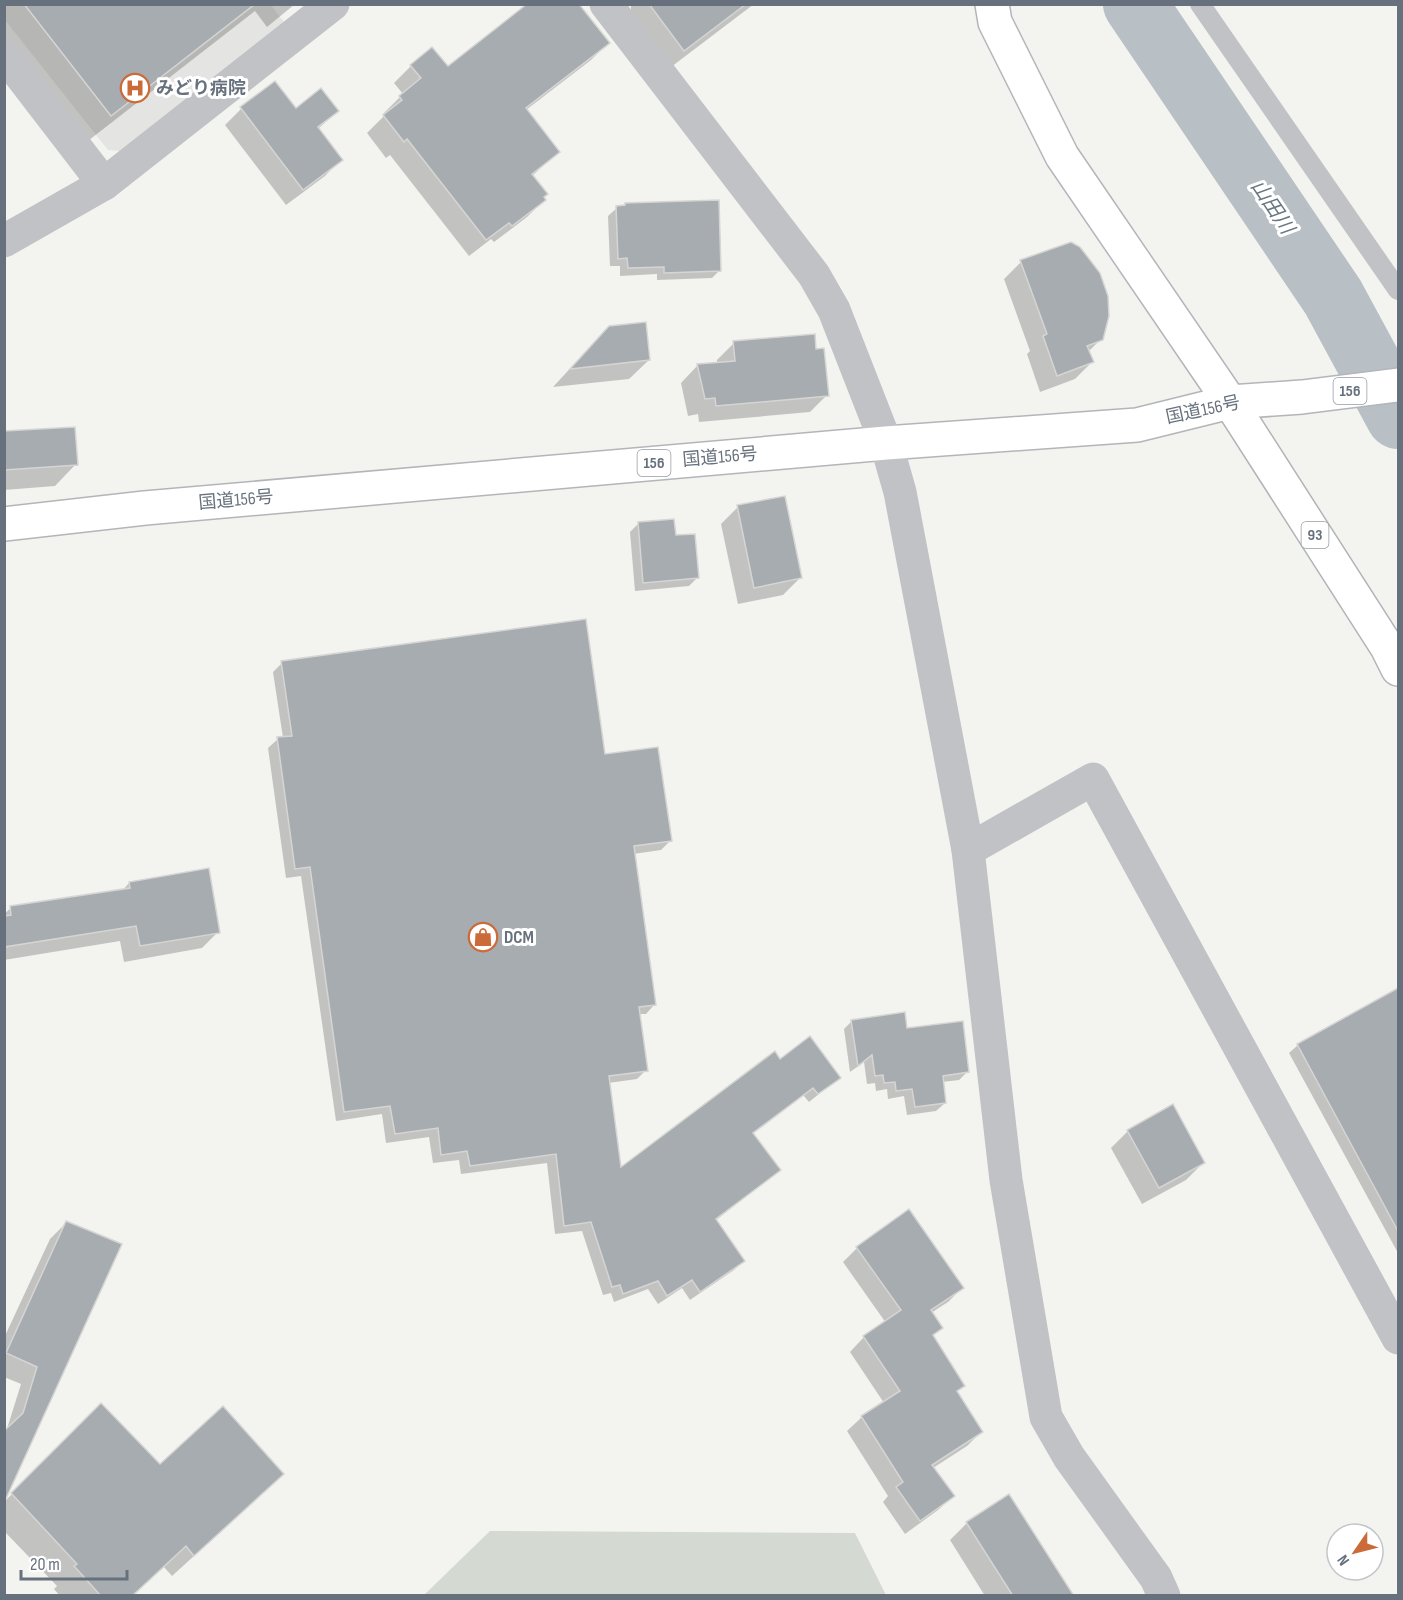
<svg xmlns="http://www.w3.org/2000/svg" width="1403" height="1600" font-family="'Sofia Sans Condensed','Noto Sans JP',sans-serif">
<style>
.built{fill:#e4e5e3}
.green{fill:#d4dad2}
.shadow{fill:#0003}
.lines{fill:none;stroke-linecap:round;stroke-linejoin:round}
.river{stroke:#b8c0c5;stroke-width:64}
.building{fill:#a7acb1;stroke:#d5d5d3;stroke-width:1.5}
.secondary-casing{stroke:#b2b6ba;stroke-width:36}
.primary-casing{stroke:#b1b4b7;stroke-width:36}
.highway-casing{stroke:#b3b5b8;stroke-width:36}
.lane{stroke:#c0c2c5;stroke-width:20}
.street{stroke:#c0c2c5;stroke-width:33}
.secondary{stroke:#fff;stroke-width:33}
.primary{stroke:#fff;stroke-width:33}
.highway{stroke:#fff;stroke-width:33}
.labels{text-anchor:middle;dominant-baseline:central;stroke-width:6;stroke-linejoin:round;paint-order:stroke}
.shield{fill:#fff;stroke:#959ca4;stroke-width:1.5}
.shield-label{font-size:16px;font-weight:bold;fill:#67717d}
.poi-label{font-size:18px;font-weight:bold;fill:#67717d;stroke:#fff;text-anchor:start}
.street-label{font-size:18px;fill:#67717d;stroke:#fff}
.water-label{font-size:20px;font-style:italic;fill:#687881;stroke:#fff}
</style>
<rect width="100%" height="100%" fill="#f3f4f0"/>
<path class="built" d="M270 4 288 27 132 152 108 150 5 20V5Z"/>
<path class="green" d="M490 1531 855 1533 886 1595H424Z"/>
<g class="shadow">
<path d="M4 4H295L267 27 255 11 75 151 4 60Z"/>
<path d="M631 4H754L650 83 631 15Z"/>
<path d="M608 43 591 60 526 110 558 152 532 176 544 200 527 217 494 242 491 239 469 256 390 155 386 158 367 133 384 116 383 114 403 94 394 83 411 66 448 68Z"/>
<path d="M241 109 337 111 318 129 341 159 325 176 286 205 225 125Z"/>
<path d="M625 205 720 270 712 278 657 280V274L620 276V266H610L608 216 617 208 623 207Z"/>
<path d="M1021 262 1101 339 1088 352 1092 362 1075 379 1040 392 1027 354 1030 351 1004 279Z"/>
<path d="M734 343 815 350 827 395 810 412 699 422 698 414 688 416 681 383 698 365 717 364V360Z"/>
<path d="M590 347 649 360 629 379 553 387Z"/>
<path d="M4 433 76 464 55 486 4 490Z"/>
<path d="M738 507 800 578 783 595 738 604 721 524Z"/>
<path d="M639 523 674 537 697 578 689 586 635 591 630 532Z"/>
<path d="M282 663 603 756 670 841 661 850 633 854 655 1004 646 1014H638L646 1070 637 1079 608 1083 620 1170 780 1061 839 1078 809 1102 803 1095 752 1134 779 1170 715 1221 743 1261 734 1270 690 1300 682 1288 658 1304 648 1289 614 1302 611 1293 603 1295 582 1231 555 1234 547 1163 461 1174 459 1160 433 1163 429 1137 386 1143 382 1114 336 1121 301 876 286 878 268 748 278 739 283 738 273 672Z"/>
<path d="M129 883 218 932 202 948 124 962 120 941 4 960V914L11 908 123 890Z"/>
<path d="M1398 989V1253L1289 1053 1298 1045Z"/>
<path d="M852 1021 906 1030 968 1071 959 1080 942 1082 945 1103 936 1111 907 1115 904 1096 888 1099 887 1089 876 1091 875 1083 867 1084 864 1062 850 1072 844 1029Z"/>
<path d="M1128 1131 1204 1162 1186 1180 1142 1204 1111 1148Z"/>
<path d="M67 1222 120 1245 4 1495 6 1432 21 1384 4 1377V1338L50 1239Z"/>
<path d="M857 1248 962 1288 948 1302 931 1313 941 1328 932 1336 963 1385 956 1392 981 1432 967 1446 933 1468 953 1496 938 1510 905 1534 883 1502 888 1496 847 1431 862 1417 884 1403 850 1352 864 1337 886 1323 843 1262Z"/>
<path d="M101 1405 160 1466 261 1495 172 1576 164 1567 132 1596H60L54 1589 57 1586 4 1531V1502Z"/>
<path d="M967 1523 1072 1596H985L950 1540Z"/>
</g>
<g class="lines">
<path class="river" d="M1135 4 1333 297 1398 417"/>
</g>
<g class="building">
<path d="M24 4H255L111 116Z"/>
<path d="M527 4H579L610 43 526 108 560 152 532 174 548 194 544 197 546 200 512 226 509 223 486 240 407 139 404 142 383 115 402 100 399 96 421 78 410 65 432 47 448 66Z"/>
<path d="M649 4H746L684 51Z"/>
<path d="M275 81 296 108 321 88 339 111 318 127 343 160 303 190 240 107Z"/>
<path d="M719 200 721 271 664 273V267L628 268 627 258 618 259 616 206 625 205V203Z"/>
<path d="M1071 242 1080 247 1100 273 1108 296 1109 316 1103 340 1087 346 1094 362 1057 376 1043 336 1047 334 1020 260Z"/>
<path d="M646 322 650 360 570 369 609 326Z"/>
<path d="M815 334 816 349 824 348 829 396 716 406 715 398 705 399 697 364 735 361 733 341Z"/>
<path d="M75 427 78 465 4 470V431Z"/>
<path d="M785 496 802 578 754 588 737 505Z"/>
<path d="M674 519 676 535 695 534 699 578 643 583 638 522Z"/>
<path d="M586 619 605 754 658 747 672 841 634 846 656 1005 639 1007 648 1071 609 1076 621 1167 775 1051 780 1059 810 1036 841 1078 818 1094 813 1088 753 1133 781 1170 716 1219 745 1261 700 1292 692 1280 667 1296 658 1281 623 1294 620 1285 612 1287 591 1222 564 1226 556 1154 470 1166 467 1151 441 1155 438 1128 395 1134 390 1106 344 1112 310 867 295 869 277 737 292 736 281 661Z"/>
<path d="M209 868 220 933 140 946 136 926 4 947V916L11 915 10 906 130 888 129 882Z"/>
<path d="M1398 988V1231L1297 1044Z"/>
<path d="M905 1012 907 1028 963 1021 969 1072 943 1076 946 1103 915 1107 912 1089 896 1091 895 1082 884 1083 883 1075 875 1076 872 1055 858 1066 851 1020Z"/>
<path d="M1173 1104 1205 1163 1159 1188 1127 1130Z"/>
<path d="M909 1209 964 1288 931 1310 943 1328 933 1335 965 1386 957 1391 983 1432 932 1465 955 1496 920 1521 896 1487 903 1482 861 1416 900 1391 863 1336 901 1310 856 1247Z"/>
<path d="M66 1221 122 1244 4 1503V1431L23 1413 37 1367 6 1353Z"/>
<path d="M101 1403 160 1464 223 1406 284 1474 194 1556 186 1546 132 1596H101L74 1566 77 1564 11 1493Z"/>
<path d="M1009 1494 1074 1596H1013L966 1522Z"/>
</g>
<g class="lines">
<g class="secondary-casing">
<path id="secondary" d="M992 4 995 22 1062 156 1230 402"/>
</g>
<g class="primary-casing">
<path id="primary" d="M1230 402 1387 647 1398 669"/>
</g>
<g class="highway-casing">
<path id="highway" d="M4 524 145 508 886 443 1137 425 1230 402 1302 397 1398 385"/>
</g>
<path class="lane" d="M1200 4 1398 290"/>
<g class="street">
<path d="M606 4 814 275 834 310 886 443 900 492 968 850 1006 1180 1046 1417 1069 1457 1156 1578 1164 1596"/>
<path d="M4 54 104 184"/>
<path d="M4 241 104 184 333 4"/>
<path d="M968 850 1093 779 1398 1338"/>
</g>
<use href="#secondary" class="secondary"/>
<use href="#primary" class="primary"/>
<use href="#highway" class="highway"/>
</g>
<defs>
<g id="hospital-ring" transform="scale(1.5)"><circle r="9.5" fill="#fff" stroke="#cb6b39" stroke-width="1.5"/><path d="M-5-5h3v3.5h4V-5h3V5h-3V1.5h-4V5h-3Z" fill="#cb6b39"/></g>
<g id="shop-ring" transform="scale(1.5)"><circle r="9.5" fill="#fff" stroke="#cb6b39" stroke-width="1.5"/><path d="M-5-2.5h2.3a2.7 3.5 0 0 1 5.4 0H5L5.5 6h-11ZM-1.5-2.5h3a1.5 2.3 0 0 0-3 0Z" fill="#cb6b39"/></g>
</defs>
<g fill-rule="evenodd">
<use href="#hospital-ring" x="135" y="88"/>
<use href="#shop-ring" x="483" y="937"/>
</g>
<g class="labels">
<g class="shield">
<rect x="1333.5" y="378" width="33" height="26" rx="4.5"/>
<rect x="637.5" y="450" width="33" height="26" rx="4.5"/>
<rect x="1301.5" y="522" width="27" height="26" rx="4.5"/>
</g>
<g class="shield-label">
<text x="1350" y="391">156</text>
<text x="654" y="463">156</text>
<text x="1315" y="535">93</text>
</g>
<g class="poi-label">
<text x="156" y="88">みどり病院</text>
<text x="504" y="937">DCM</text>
</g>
<g class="street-label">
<text transform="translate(1203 410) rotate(-12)">国道156号</text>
<text transform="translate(720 457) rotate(-5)">国道156号</text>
<text transform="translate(236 500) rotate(-5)">国道156号</text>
</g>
<g class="water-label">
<text transform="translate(1272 207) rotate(56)">山田川</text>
</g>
</g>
<rect width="1403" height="1600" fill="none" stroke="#67717d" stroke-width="12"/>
<g transform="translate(1355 1552) rotate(235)"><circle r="28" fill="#ffffff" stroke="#c2c6cb" stroke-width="1.5"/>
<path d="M0-4.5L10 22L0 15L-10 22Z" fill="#cb6b39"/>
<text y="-9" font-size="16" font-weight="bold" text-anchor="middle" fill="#67717d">N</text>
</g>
<path d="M21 1570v9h106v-9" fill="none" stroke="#67717d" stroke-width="3"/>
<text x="30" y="1570" font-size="18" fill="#67717d" stroke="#ffffff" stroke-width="4.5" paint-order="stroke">20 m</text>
</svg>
